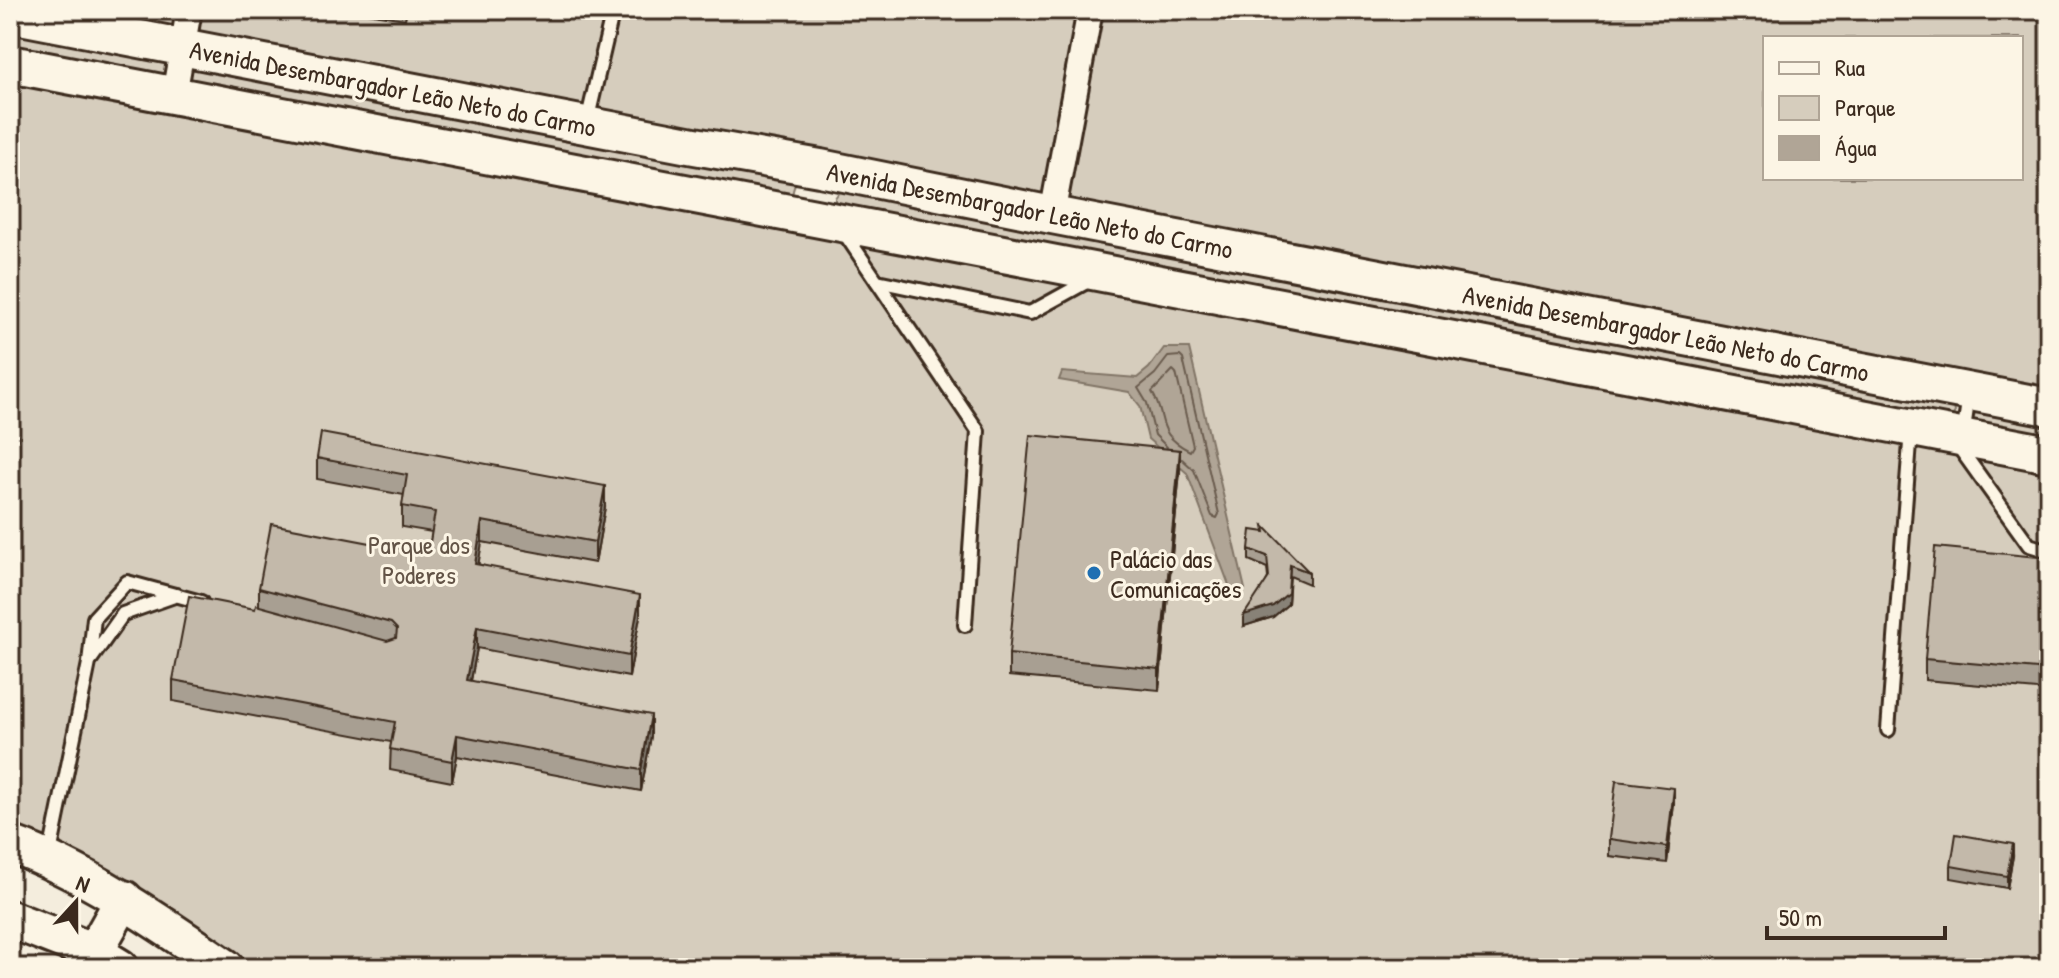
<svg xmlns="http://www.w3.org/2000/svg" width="2059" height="978" font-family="'Patrick Hand',sans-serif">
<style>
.green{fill:#d6cdbd;stroke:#887c6e;stroke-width:2;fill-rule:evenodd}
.water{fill:#b0a596;stroke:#817466;stroke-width:2}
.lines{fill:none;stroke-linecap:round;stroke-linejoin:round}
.shore{stroke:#6a5b4e;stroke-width:2}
.service-casing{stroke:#3b2a1e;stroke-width:18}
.minor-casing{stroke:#3b2a1e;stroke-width:30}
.secondary-casing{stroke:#3b2a1e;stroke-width:42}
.service{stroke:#fcf5e5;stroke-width:12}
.minor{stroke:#fcf5e5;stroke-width:24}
.secondary{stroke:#fcf5e5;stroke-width:36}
.wall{fill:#a89f92;stroke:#3b2a1e;stroke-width:2}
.shaded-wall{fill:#888277;stroke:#3b2a1e;stroke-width:2}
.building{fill:#c3b9aa;stroke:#3b2a1e;stroke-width:2}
.poi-dot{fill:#1f6fb2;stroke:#fcf5e5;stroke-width:3}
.labels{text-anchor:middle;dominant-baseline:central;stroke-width:6;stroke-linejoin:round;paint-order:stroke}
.street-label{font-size:26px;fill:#3b2a1e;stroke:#fcf5e5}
.park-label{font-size:26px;fill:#625346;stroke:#fcf5e5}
.poi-label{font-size:26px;fill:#3b2a1e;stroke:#fcf5e5;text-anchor:start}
</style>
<rect width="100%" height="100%" fill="#f4eddd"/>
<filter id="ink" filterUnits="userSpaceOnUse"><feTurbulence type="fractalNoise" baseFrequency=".0125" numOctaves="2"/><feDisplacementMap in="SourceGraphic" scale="16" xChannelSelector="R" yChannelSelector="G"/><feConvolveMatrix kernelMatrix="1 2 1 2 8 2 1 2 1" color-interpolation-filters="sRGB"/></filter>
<g filter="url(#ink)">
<g class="green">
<path d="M10 10H2049V407ZM1765 38H2021V178H1765Z"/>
<path d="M10 22 798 172 790 202 10 52Z"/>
<path d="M10 64 2049 454V968H226L10 844Z"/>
<path d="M843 186 1952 399 1955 412 1947 425 835 213V198Z"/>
<path d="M1974 406 2049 415V449L1971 426Z"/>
</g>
<path class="water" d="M1164 348H1189L1245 589 1232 593 1187 473 1148 439 1140 406 1129 392 1059 380 1062 372 1137 378 1149 368Z"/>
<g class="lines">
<g class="shore">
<path d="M1173 370 1176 373 1193 446 1190 451C1154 433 1168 418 1152 392Z"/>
<path d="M1167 447 1155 435 1147 403 1138 388 1155 374 1168 357 1180 356 1183 359 1219 514 1217 518 1212 516 1194 470 1182 459"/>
</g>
<g class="service-casing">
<g id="service">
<path d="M587 122 613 10"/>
<path d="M843 231 978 431 965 625"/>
<path d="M877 281 1030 313 1090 280"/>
<path d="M1969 395 1961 450 2029 545 2049 551"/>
<path d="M91 659 123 614 177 595"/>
<path d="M1888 730 1911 430"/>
<path d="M49 858 89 663 94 618 127 582 201 602"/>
</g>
</g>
<g class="minor-casing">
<g id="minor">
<path d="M174 95 189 10"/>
<path d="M1052 215 1090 10"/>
</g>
</g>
<g class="secondary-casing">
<g id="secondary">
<path d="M10 14 689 145 820 168 1052 215 2049 407"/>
<path d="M10 64 2049 454"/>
<path d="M10 844C89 873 157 921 226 968"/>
<path d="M10 919 94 952 120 968"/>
<path d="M94 952 124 899"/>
</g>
</g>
<use href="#service" class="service"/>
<use href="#minor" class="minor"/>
<use href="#secondary" class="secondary"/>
</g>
<g class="wall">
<path d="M348 10H407L405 19Z"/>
<path d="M317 458 605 507 595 563 482 542 478 564 640 616 629 677 477 648 471 681 651 736 641 791 457 756 452 782 390 770 391 742 173 701V680L259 606V588L428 554 432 532 402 527V506L404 495 317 479Z"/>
<path d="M1180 471 1159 690 1009 676V654Z"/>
<path d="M1249 549 1309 572V584L1290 576 1288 604 1273 617 1244 626 1268 578 1267 568 1249 560Z"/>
<path d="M2049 558V691L1925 680V659Z"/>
<path d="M1674 804 1667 863 1609 856V839Z"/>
<path d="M2013 856 2007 888 1951 878V866Z"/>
</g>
<g class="shaded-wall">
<path d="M18 435V456L10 500V479Z"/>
<path d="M1180 450V471L1159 690V669Z"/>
<path d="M605 486V507L595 563V542Z"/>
<path d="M482 521V542L475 585V564Z"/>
<path d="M1290 565 1288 604 1273 617 1244 626V615Z"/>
<path d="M640 595V616L629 677V656Z"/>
<path d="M477 627V648L467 701V680Z"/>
<path d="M651 715V736L641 791V770Z"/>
<path d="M457 735V756L452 782V761Z"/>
<path d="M1674 788V804L1667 863V847Z"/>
<path d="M2013 844V856L2007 888V876Z"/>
</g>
<g class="building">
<path d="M321 433 605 486 595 542 482 521 475 564 640 595 629 656 477 627 467 680 651 715 641 770 457 735 452 761 390 749 395 722 173 680 189 596 255 609 256 605 387 641 396 638 397 629 391 623 259 588 271 524 428 554 435 512 402 506 407 475 317 458Z"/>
<path d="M10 434 18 435 10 479Z"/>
<path d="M1030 435 1180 450 1159 669 1009 654Z"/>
<path d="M1264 526 1309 572 1290 565 1288 593 1273 606 1244 615 1269 577 1267 556 1249 549 1251 530 1265 532Z"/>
<path d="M1935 547 2049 558V670L1925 659Z"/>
<path d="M1616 781 1674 788 1667 847 1609 839Z"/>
<path d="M1956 834 2013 844 2007 876 1951 866Z"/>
</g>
</g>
<circle class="poi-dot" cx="1094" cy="573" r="8"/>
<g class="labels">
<g class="street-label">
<text transform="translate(393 88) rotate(11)">Avenida Desembargador Leão Neto do Carmo</text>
<text transform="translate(1030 210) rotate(11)">Avenida Desembargador Leão Neto do Carmo</text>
<text transform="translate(1666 333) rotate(11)">Avenida Desembargador Leão Neto do Carmo</text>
</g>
<g class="park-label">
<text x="419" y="544">Parque dos<tspan x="419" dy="30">Poderes</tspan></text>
</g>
<g class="poi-label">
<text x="1110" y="558">Palácio das<tspan x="1110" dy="30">Comunicações</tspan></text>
</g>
</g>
<rect width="2059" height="978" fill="none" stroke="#fcf5e5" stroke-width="40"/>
<rect x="20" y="20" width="2019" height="938" fill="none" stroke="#3b2a1e" stroke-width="3" filter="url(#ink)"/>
<rect x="1763" y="36" width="260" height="144" fill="#fcf5e5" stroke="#afa495" stroke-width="2"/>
<rect x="1779" y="62" width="40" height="12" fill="#fcf5e5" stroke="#afa495" stroke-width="2"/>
<text x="1835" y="76" font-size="24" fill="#3b2a1e">Rua</text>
<rect x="1779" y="96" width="40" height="24" fill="#d6cdbd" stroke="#afa495" stroke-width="2"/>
<text x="1835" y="116" font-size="24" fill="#3b2a1e">Parque</text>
<rect x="1779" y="136" width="40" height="24" fill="#b0a596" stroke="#afa495" stroke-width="2"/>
<text x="1835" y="156" font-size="24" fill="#3b2a1e">Água</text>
<g transform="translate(76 902) rotate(21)" stroke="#fcf5e5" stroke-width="6" paint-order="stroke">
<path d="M0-6L14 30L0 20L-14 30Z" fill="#3b2a1e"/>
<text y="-12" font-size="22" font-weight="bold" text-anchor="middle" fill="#3b2a1e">N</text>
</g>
<path d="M1767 926v12h178v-12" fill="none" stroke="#3b2a1e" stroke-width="4"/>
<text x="1779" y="926" font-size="24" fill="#3b2a1e" stroke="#fcf5e5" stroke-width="6" paint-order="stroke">50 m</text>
</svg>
